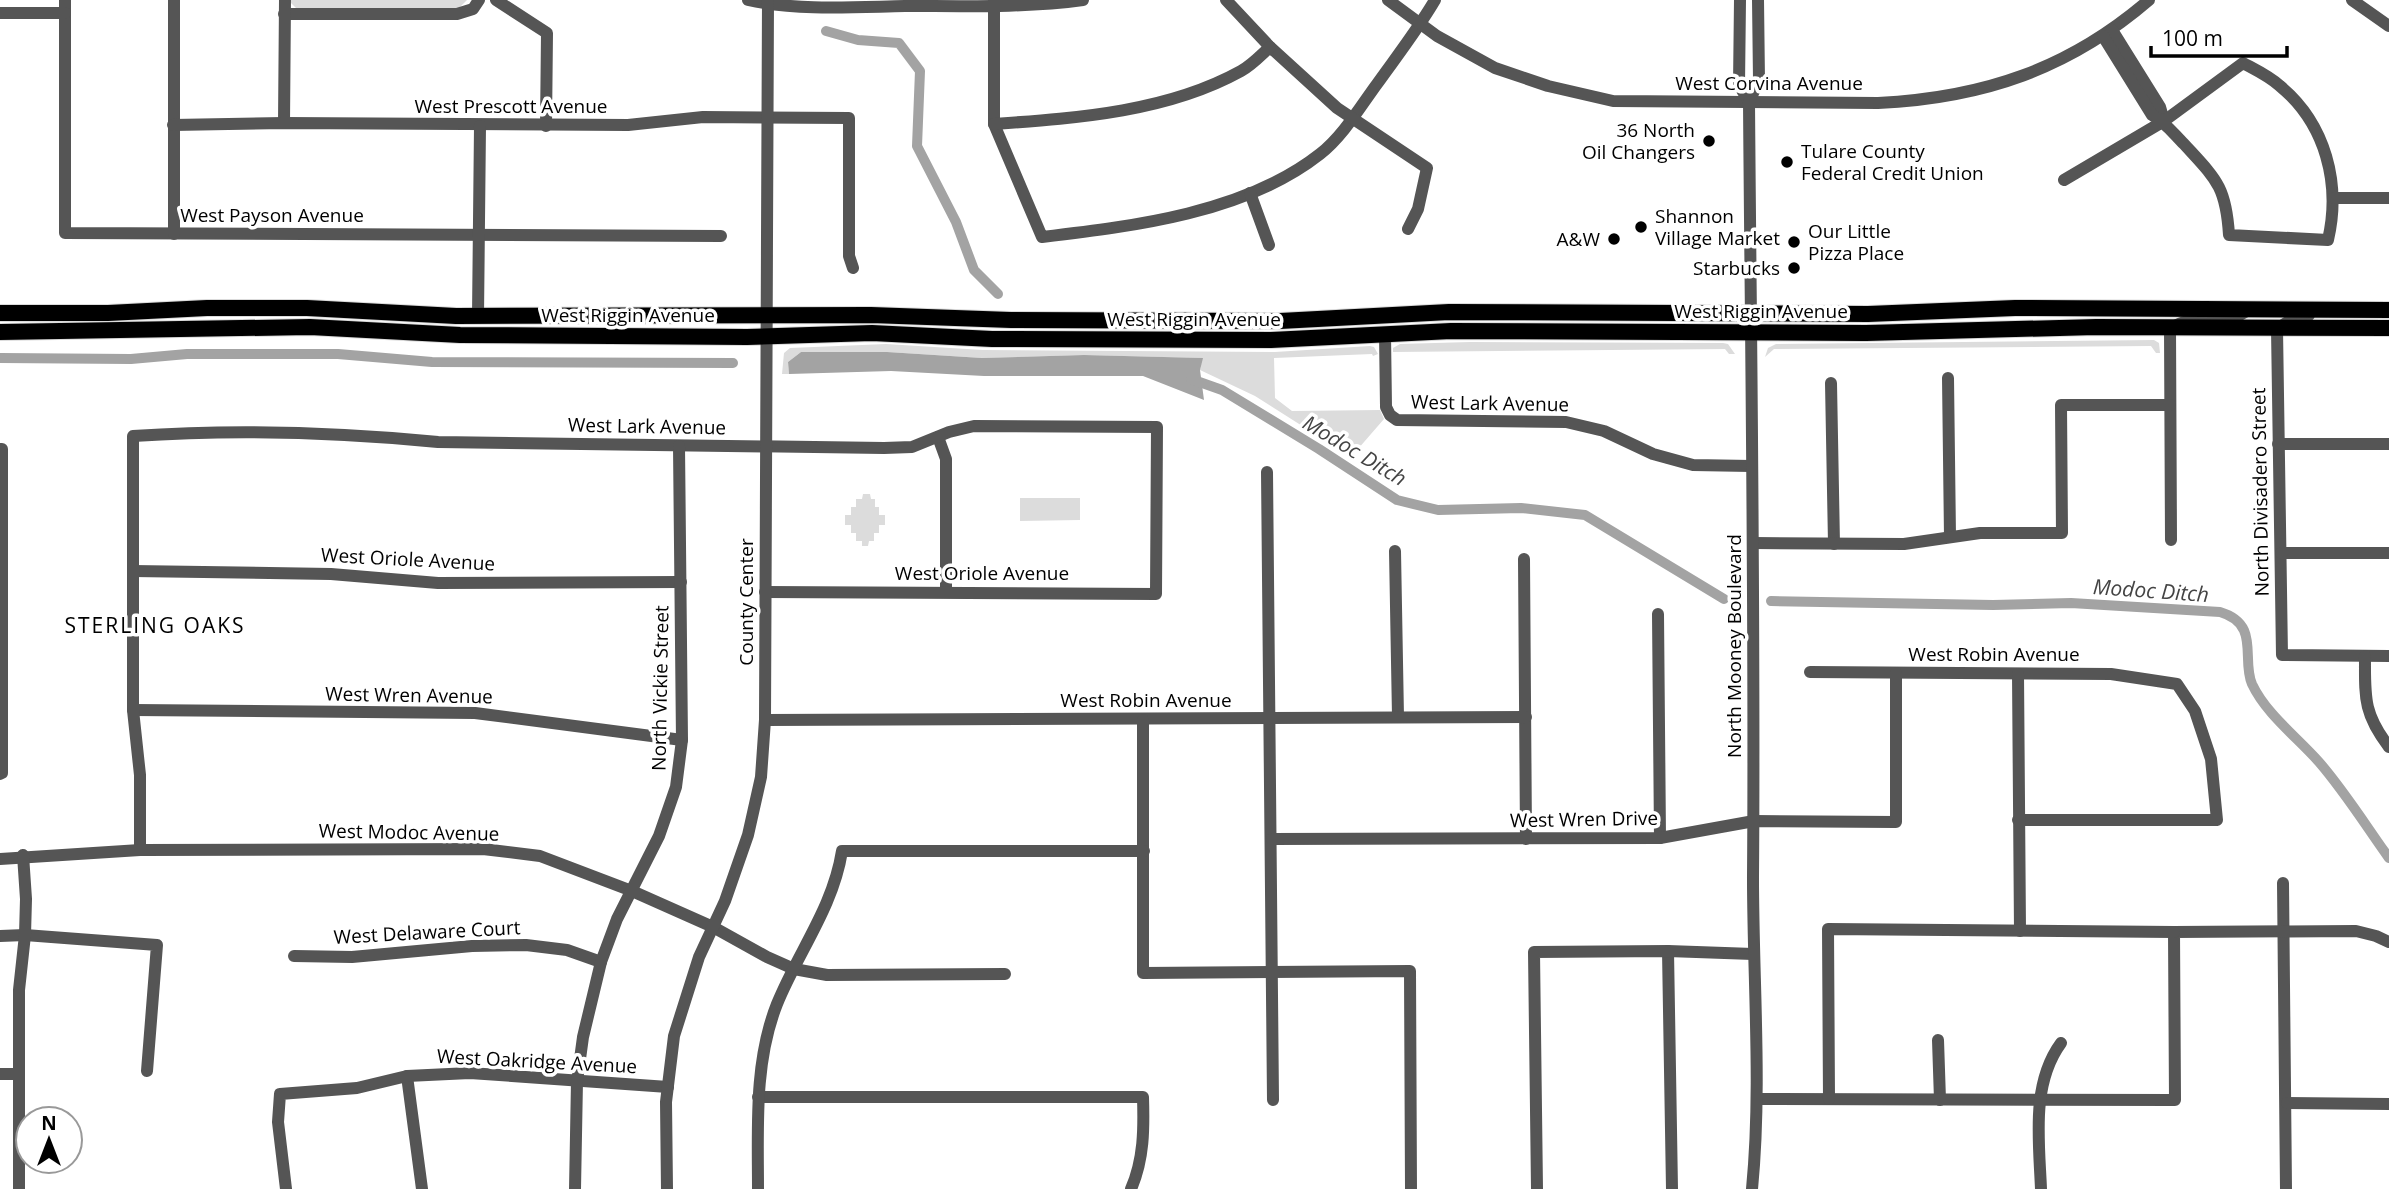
<svg xmlns="http://www.w3.org/2000/svg" width="2389" height="1189" font-family="'Open Sans',sans-serif">
<style>
.green{fill:#dcdcdc}
.water{fill:#a3a3a3}
.lines{fill:none;stroke-linecap:round;stroke-linejoin:round}
.canal{stroke:#a3a3a3;stroke-width:10}
.major-casing{stroke:#dbdbdb;stroke-width:18}
.minor{stroke:#555;stroke-width:12}
.major{stroke:#000;stroke-width:16}
.poi-dot{fill:#000;stroke:#fff;stroke-width:2.5}
.labels{text-anchor:middle;dominant-baseline:central;stroke-width:7;stroke-linejoin:round;paint-order:stroke}
.street-label{font-size:19px;fill:#000;stroke:#fff}
.poi-label{font-size:19px;fill:#000;stroke:#fff;text-anchor:end}
.water-label{font-size:21px;font-style:italic;fill:#444;stroke:#fff}
.neighbourhood-label{font-size:21px;letter-spacing:2px;fill:#000;stroke:#fff}
</style>
<rect width="100%" height="100%" fill="#fff"/>
<g class="green">
<path d="M288 0H467L458 9 298 10Z"/>
<path d="M2154 340 2159 343 2160 353H2156L2151 346 1774 349 1765 357 1768 348 1776 344Z"/>
<path d="M1470 342 1723 343 1728 344 1735 354H1729L1725 349 1393 352V348L1400 344Z"/>
<path d="M886 344 983 350 1275 352 1370 346 1374 347 1378 354 1373 356 1372 354 1274 358 1275 398 1292 411 1380 410 1384 419 1351 457 1255 396 1200 370 1202 358 1084 355 982 358 887 352H801L788 362 789 374H782L784 353 790 348Z"/>
<path d="M863 494H870L871 499H875V507H879V515H885V525H879V533H874V541H869L868 546H862V541H856V533H851V525H845V515H851V507H856V499H862Z"/>
<path d="M1020 498H1080V520L1020 521Z"/>
</g>
<path class="water" d="M801 352H887L982 358 1084 355 1203 358 1200 370 1204 400 1143 376H984L891 371 789 374 788 362Z"/>
<g class="lines">
<g class="canal">
<path d="M826 31 858 40 899 43 920 71 917 146 956 222 974 270 998 294"/>
<path d="M0 358 131 359 187 354H338L432 362 733 363"/>
<path d="M1191 379 1222 390 1319 449 1397 500 1438 510 1521 508 1585 515 1724 599"/>
<path d="M1771 601 1993 605 2071 603 2220 612C2261 624 2241 659 2252 684 2266 714 2298 738 2319 762 2345 792 2366 826 2389 858"/>
</g>
<g class="major-casing">
<g id="major">
<path d="M0 313H108L207 308H307L456 316 871 315 1011 320 1280 321 1449 312 1868 314 2015 308 2389 310"/>
<path d="M0 332 310 327 460 335 747 337 872 333 992 339 1271 340 1451 331 1866 333 2096 327 2389 328"/>
</g>
</g>
<g class="minor">
<path d="M65 0V233L721 236"/>
<path d="M174 0V234"/>
<path d="M496 0 547 33 546 126"/>
<path d="M748 0C799 11 854 7 905 6 964 6 1024 8 1083 0"/>
<path d="M994 0V124L1042 237C1135 226 1245 213 1320 154 1343 136 1360 107 1377 84 1397 56 1418 29 1435 0"/>
<path d="M1226 0 1270 47 1337 108 1427 168 1418 209 1408 229"/>
<path d="M1388 0 1437 36 1495 68 1548 86 1613 101 1878 103C1983 98 2069 69 2149 0"/>
<path d="M1740 0 1739 85 1749 102"/>
<path d="M2352 0 2389 26"/>
<path d="M0 13H65"/>
<path d="M284 14H457L473 9 479 0"/>
<path d="M2112 30 2160 107 2164 121"/>
<path d="M284 123 285 0"/>
<path d="M994 124C1077 118 1167 112 1241 71 1252 65 1261 55 1270 47"/>
<path d="M173 125 284 123 628 125 703 117 849 118V256L853 268"/>
<path d="M2064 180 2164 121 2243 63C2256 70 2269 76 2280 86 2326 124 2341 184 2328 240L2229 235C2226 186 2216 179 2184 144 2173 133 2165 122 2152 115L2103 36"/>
<path d="M1250 193 1269 245"/>
<path d="M2333 198H2389"/>
<path d="M2309 315 2292 319 2277 329 2282 655 2389 656"/>
<path d="M478 316 480 126"/>
<path d="M1385 334 1386 407 1390 415 1397 420 1566 422 1604 431 1653 454 1693 465 1751 466"/>
<path d="M1948 378 1950 537"/>
<path d="M1831 383 1834 544"/>
<path d="M938 437 946 459V592"/>
<path d="M2278 444H2389"/>
<path d="M0 449H2V773L0 774"/>
<path d="M1267 472 1273 1100"/>
<path d="M2171 540 2170 329C2195 311 2222 327 2245 312"/>
<path d="M1753 543 1904 544 1980 533H2062L2061 405H2170"/>
<path d="M1395 551 1398 717"/>
<path d="M2281 553H2389"/>
<path d="M1524 559 1526 839"/>
<path d="M133 571 331 574 438 583 681 582"/>
<path d="M1658 614 1660 838"/>
<path d="M2365 656C2365 697 2363 713 2389 747"/>
<path d="M1810 672 2111 674 2177 684 2195 711 2211 759 2217 820H2018"/>
<path d="M2018 674 2020 931"/>
<path d="M133 710 475 713 682 740"/>
<path d="M765 720 1526 717"/>
<path d="M1143 720V973L1410 971 1411 1189"/>
<path d="M1272 839 1660 838 1754 821 1896 822V673"/>
<path d="M140 850V775L133 710V436C234 429 337 432 438 442L884 448 912 447 949 432 974 426 1157 427 1156 594 765 592"/>
<path d="M0 859 140 850 483 849 540 856 632 891 713 927 767 957 794 969 827 975 1005 974"/>
<path d="M2283 883 2286 1189"/>
<path d="M0 936 25 935 157 945 147 1071"/>
<path d="M1668 951 1672 1189"/>
<path d="M294 956 352 957 472 946 526 945 567 950 601 962"/>
<path d="M1938 1040 1940 1100"/>
<path d="M0 1074H18"/>
<path d="M407 1076 422 1189"/>
<path d="M758 1097H1143C1144 1129 1144 1159 1131 1189"/>
<path d="M1757 1099 2175 1100 2174 932 2356 931 2376 936 2389 942"/>
<path d="M1829 1099 1828 929 2174 932"/>
<path d="M2287 1103 2389 1104"/>
<path d="M19 1189V990L25 935 26 899 23 855"/>
<path d="M286 1189 278 1122 280 1094 357 1088 407 1076 470 1073 668 1087"/>
<path d="M575 1189 577 1081 583 1037 601 962 617 919 659 836 676 787 682 740 679 446"/>
<path d="M667 1189 666 1102 674 1036 699 957 725 901 748 835 761 777 765 720 768 0"/>
<path d="M758 1189C758 1127 754 1062 777 1004 798 952 833 908 842 851H1144"/>
<path d="M1537 1189 1534 952 1668 951 1753 954"/>
<path d="M1752 1189C1762 1086 1753 981 1753 878 1755 619 1751 361 1749 102L1759 80 1758 0"/>
<path d="M2041 1189C2039 1140 2031 1084 2061 1043"/>
</g>
<use href="#major" class="major"/>
</g>
<g class="poi-dot">
<circle cx="1709" cy="141" r="7"/>
<circle cx="1787" cy="162" r="7"/>
<circle cx="1641" cy="227" r="7"/>
<circle cx="1614" cy="239" r="7"/>
<circle cx="1794" cy="242" r="7"/>
<circle cx="1794" cy="268" r="7"/>
</g>
<g class="labels">
<g class="street-label">
<text x="1769" y="83">West Corvina Avenue</text>
<text x="511" y="106">West Prescott Avenue</text>
<text x="272" y="215">West Payson Avenue</text>
<text x="1761" y="311">West Riggin Avenue</text>
<text x="628" y="315">West Riggin Avenue</text>
<text x="1194" y="319">West Riggin Avenue</text>
<text transform="translate(1490 403) rotate(1)">West Lark Avenue</text>
<text transform="translate(647 426) rotate(1)">West Lark Avenue</text>
<text transform="translate(2260 492) rotate(-91)">North Divisadero Street</text>
<text transform="translate(408 559) rotate(3)">West Oriole Avenue</text>
<text x="982" y="573">West Oriole Avenue</text>
<text transform="translate(746 602) rotate(-90)">County Center</text>
<text transform="translate(1734 646) rotate(-90)">North Mooney Boulevard</text>
<text x="1994" y="654">West Robin Avenue</text>
<text transform="translate(660 688) rotate(-89)">North Vickie Street</text>
<text transform="translate(409 695) rotate(1)">West Wren Avenue</text>
<text x="1146" y="700">West Robin Avenue</text>
<text transform="translate(1584 819) rotate(-1)">West Wren Drive</text>
<text transform="translate(409 832) rotate(1)">West Modoc Avenue</text>
<text transform="translate(427 932) rotate(-3)">West Delaware Court</text>
<text transform="translate(537 1061) rotate(3)">West Oakridge Avenue</text>
</g>
<g class="poi-label">
<text x="1695" y="130">36 North<tspan x="1695" dy="22">Oil Changers</tspan></text>
<text x="1801" y="151" text-anchor="start">Tulare County<tspan x="1801" dy="22">Federal Credit Union</tspan></text>
<text x="1655" y="216" text-anchor="start">Shannon<tspan x="1655" dy="22">Village Market</tspan></text>
<text x="1808" y="231" text-anchor="start">Our Little<tspan x="1808" dy="22">Pizza Place</tspan></text>
<text x="1600" y="239">A&amp;W</text>
<text x="1780" y="268">Starbucks</text>
</g>
<g class="water-label">
<text transform="translate(1355 450) rotate(31)">Modoc Ditch</text>
<text transform="translate(2151 590) rotate(4)">Modoc Ditch</text>
</g>
<g class="neighbourhood-label">
<text x="155" y="625">STERLING OAKS</text>
</g>
</g>
<g transform="translate(49 1140)"><circle r="33" fill="#ffffff" stroke="#999999" stroke-width="2"/>
<path d="M0-5L12 26L0 18L-12 26Z" fill="#000000"/>
<text y="-10" font-size="19" font-weight="bold" text-anchor="middle" fill="#000000">N</text>
</g>
<path d="M2151 46v10h136v-10" fill="none" stroke="#000000" stroke-width="3.5"/>
<text x="2162" y="46" font-size="21" fill="#000000" stroke="#ffffff" stroke-width="5" paint-order="stroke">100 m</text>
</svg>
